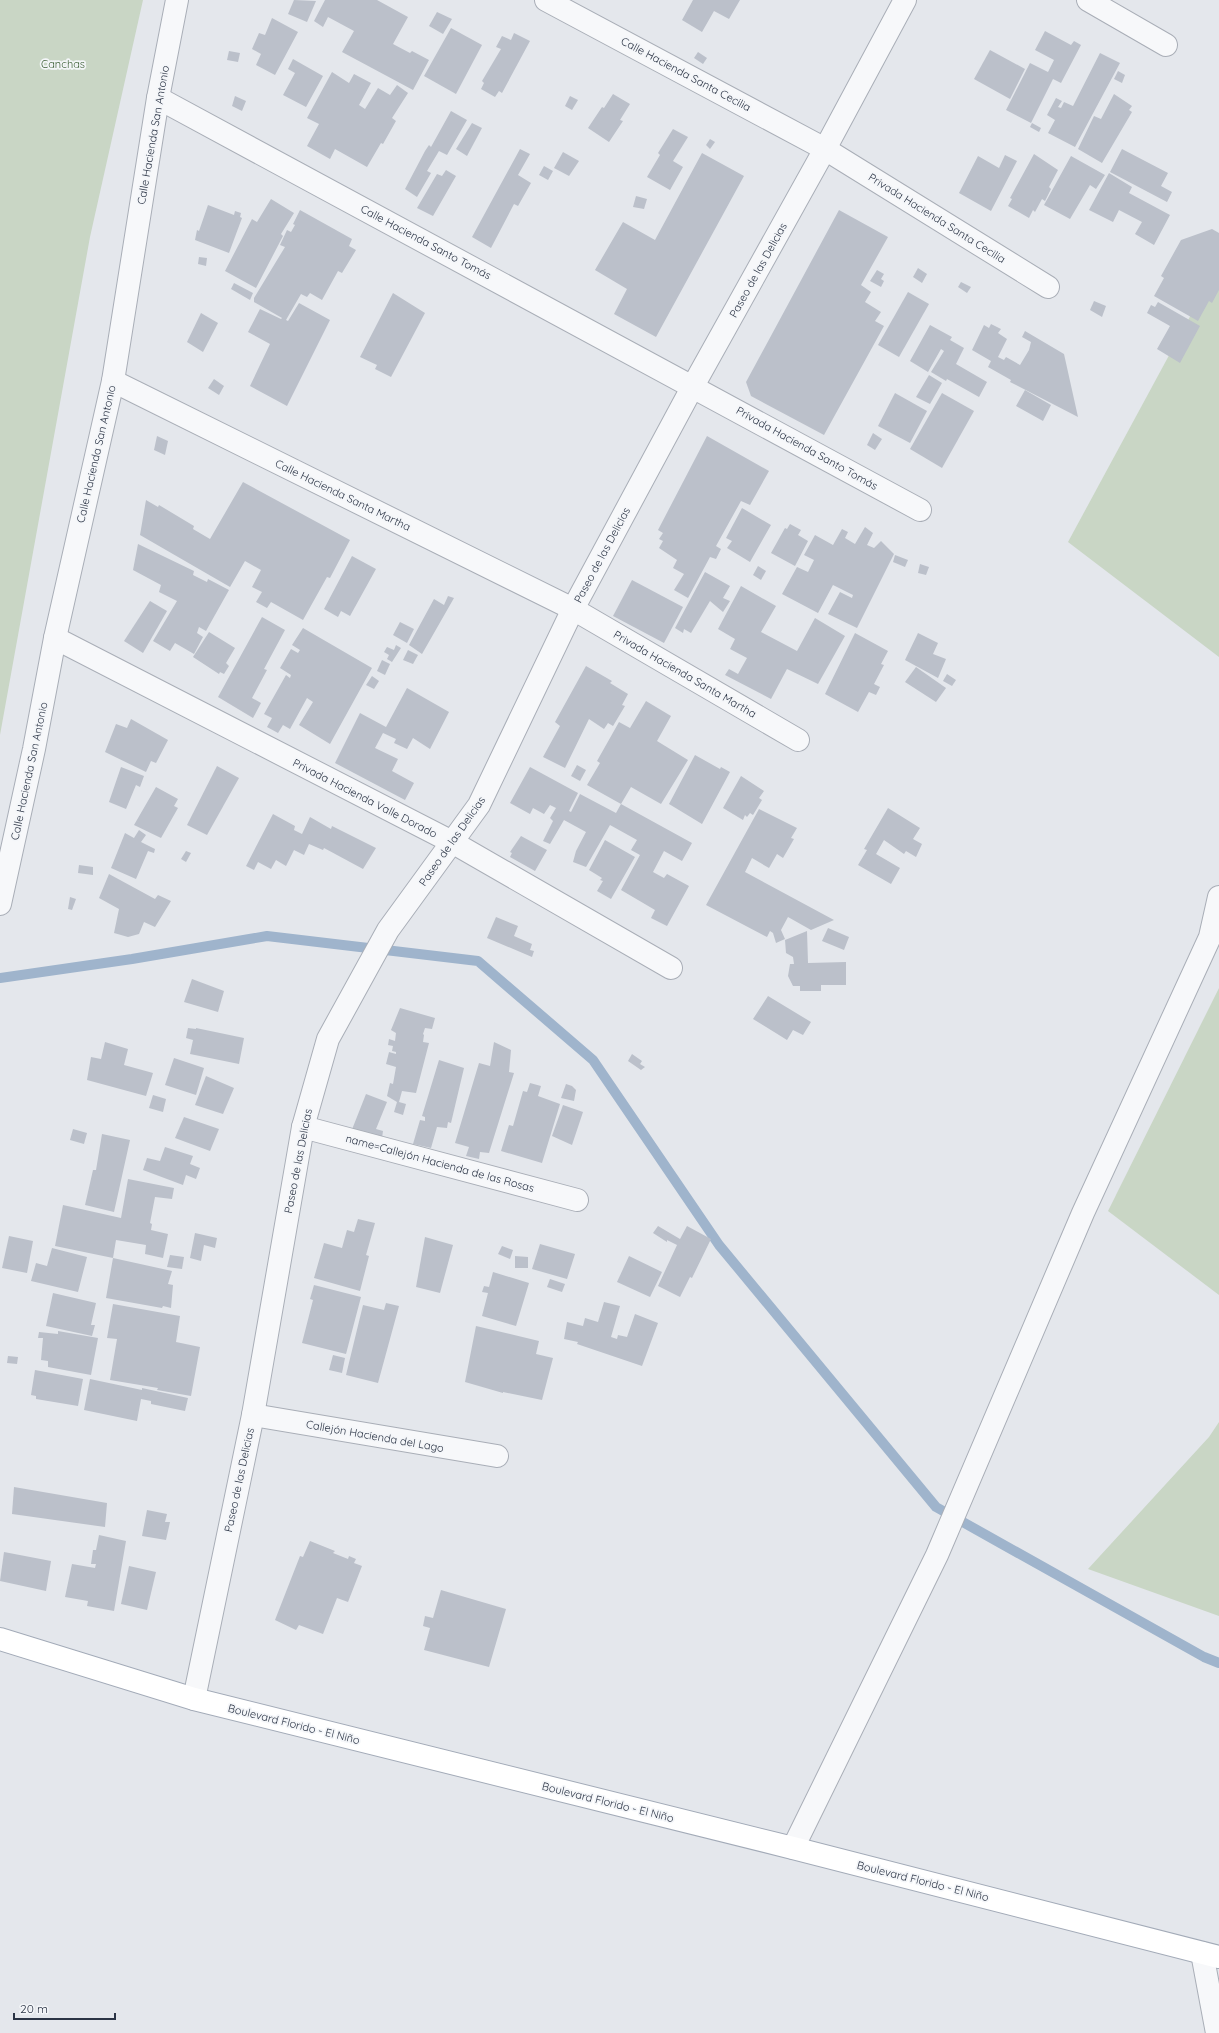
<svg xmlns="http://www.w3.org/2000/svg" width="1219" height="2033" font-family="Quicksand,sans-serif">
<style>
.green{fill:#c9d6c5}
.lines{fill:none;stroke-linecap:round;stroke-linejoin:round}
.stream{stroke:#9fb4cc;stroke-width:10}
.building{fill:#bbc0ca}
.minor-casing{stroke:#a9aeb7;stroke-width:24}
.major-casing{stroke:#a3abb8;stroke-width:24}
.minor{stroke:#f7f8fa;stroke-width:22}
.major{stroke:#fff;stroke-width:22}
.labels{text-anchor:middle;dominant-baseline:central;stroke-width:3.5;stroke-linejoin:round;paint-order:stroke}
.park-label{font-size:11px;fill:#3f6138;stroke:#f4f6f9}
.street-label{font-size:11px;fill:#2b3445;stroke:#f4f6f9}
</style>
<rect width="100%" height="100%" fill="#e4e7ec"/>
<g class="green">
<path d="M0 0H143L90 237 0 735Z"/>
<path d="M1219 263V657L1068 542Z"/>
<path d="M1219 988V1295L1108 1211Z"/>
<path d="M1219 1422V1616L1088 1569 1209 1437Z"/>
</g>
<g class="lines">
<path class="stream" d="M0 978 132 959 267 936 478 961 593 1060 719 1245 936 1507 1204 1657 1219 1663"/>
</g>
<g class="building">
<path d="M294 0 316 1 307 22 288 14Z"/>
<path d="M325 0H377L408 17 393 44 410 53 412 51 429 60 413 90 342 52 354 31 328 17 323 27 314 21Z"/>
<path d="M693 0H740L729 19 714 11 702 32 682 20Z"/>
<path d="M437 12 452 19 443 34 429 26Z"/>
<path d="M272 18 298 32 275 75 256 65 261 54 252 49 259 33 265 35Z"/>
<path d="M451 28 482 45 456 94 424 76Z"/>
<path d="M1045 31 1071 45 1074 41 1081 45 1061 83 1053 79 1031 123 1006 110 1030 63 1048 72 1054 60 1035 50Z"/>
<path d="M514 33 530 41 502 93 499 91 495 97 481 89 484 83 482 81 501 49 496 47 502 36 511 40Z"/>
<path d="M990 50 1025 69 1010 99 974 79Z"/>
<path d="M229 51 240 53 238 62 227 60Z"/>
<path d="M698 52 707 58 703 64 694 58Z"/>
<path d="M1100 53 1120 63 1075 147 1048 133 1055 120 1047 115 1056 98 1062 101 1058 107 1061 108 1064 102 1073 106Z"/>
<path d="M293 59 323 76 306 107 283 95 295 73 288 69Z"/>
<path d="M1118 71 1125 75 1122 83 1114 79Z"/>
<path d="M332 72 349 83 354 74 371 83 359 105 365 109 378 88 390 95 397 85 408 93 392 118 396 121 383 144 381 143 367 167 335 149 330 159 307 146 319 124 307 118Z"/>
<path d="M613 94 630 104 620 120 623 121 609 142 588 128 602 107 604 108Z"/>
<path d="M1114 94 1132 106 1129 110 1132 112 1102 163 1078 149 1094 116 1101 119Z"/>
<path d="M235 96 246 101 242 111 232 106Z"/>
<path d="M570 96 578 100 572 110 565 106Z"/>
<path d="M451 111 467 120 447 155 439 151 427 171 431 173 417 197 405 189 425 151 429 145 431 147Z"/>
<path d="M472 123 482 128 467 156 456 149Z"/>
<path d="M1032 123 1041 128 1039 132 1030 127Z"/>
<path d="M673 129 688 137 673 161 683 167 670 190 647 177 660 155 658 153Z"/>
<path d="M710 139 715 142 710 149 706 145Z"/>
<path d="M520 149 530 154 518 175 531 183 518 206 514 204 491 248 472 237Z"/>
<path d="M1122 149 1168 173 1161 186 1172 192 1167 202 1110 172Z"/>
<path d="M563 152 579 161 569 176 554 168Z"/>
<path d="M702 153 744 176 656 337 614 314 627 289 595 270 623 222 655 240Z"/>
<path d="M1034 154 1058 170 1049 187 1051 189 1045 201 1042 199 1035 212 1033 210 1029 218 1008 206 1012 199 1010 198Z"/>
<path d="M1005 155 1017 161 991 211 959 193 978 156 999 168Z"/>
<path d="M1071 156 1105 175 1096 189 1090 185 1070 219 1044 205Z"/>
<path d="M544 166 553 171 548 180 539 175Z"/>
<path d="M446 170 456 176 433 216 417 208 437 174 442 176Z"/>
<path d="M1109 173 1132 187 1129 193 1170 215 1154 245 1135 234 1142 222 1119 210 1113 222 1089 210Z"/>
<path d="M636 196 647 199 644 209 633 207Z"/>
<path d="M271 199 294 213 281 234 283 236 256 288 225 271 252 219 257 222Z"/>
<path d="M208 205 234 215 235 211 241 213 240 217 242 218 229 253 195 240 197 230 199 231Z"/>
<path d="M300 210 352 239 349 246 356 250 342 273 338 271 322 300 310 293 307 297 301 294 286 320 288 321 299 303 330 320 287 406 250 386 270 344 248 332 260 309 281 319 282 318 254 302V298L285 247 280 245 287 230 291 232 295 225 293 224Z"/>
<path d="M839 210 888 237 861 285 871 292 865 302 881 312 875 321 884 326 824 435 751 396 746 382Z"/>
<path d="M1212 229 1219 233V290L1212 303 1209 301 1198 321 1154 296 1164 278 1161 276 1181 240Z"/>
<path d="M199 257 207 258 206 266 198 264Z"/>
<path d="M918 268 927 274 922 283 913 277Z"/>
<path d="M877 270 884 274 881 279 884 281 881 287 870 281Z"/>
<path d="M961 282 971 287 967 293 958 287Z"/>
<path d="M234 283 253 293 250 300 231 289Z"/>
<path d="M908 292 929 304 899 357 878 345Z"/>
<path d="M393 293 425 313 391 377 375 369 377 365 360 357Z"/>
<path d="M1094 301 1106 306 1102 317 1090 310Z"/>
<path d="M1158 302 1200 326 1180 363 1157 349 1170 326 1147 313 1151 305 1155 307Z"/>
<path d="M201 313 218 323 203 352 187 342Z"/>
<path d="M991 324 1001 329 998 333 1007 339 998 357 1004 360 1006 357 1020 365 1029 350 1031 342 1022 337 1025 331 1064 354 1078 417 1010 382 1011 380 988 367 991 361 972 350 984 325 989 328Z"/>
<path d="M930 325 952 337 950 340 964 348 956 364 987 382 979 397 947 379 946 381 931 372 944 351 941 349 928 372 910 361Z"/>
<path d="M929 375 942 383 930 404 916 397Z"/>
<path d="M214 379 224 386 219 395 208 388Z"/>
<path d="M1025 390 1051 405 1043 421 1016 406Z"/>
<path d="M895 393 927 411 910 443 878 426Z"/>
<path d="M942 393 974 411 942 468 910 449Z"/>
<path d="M873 433 882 439 875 450 867 445Z"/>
<path d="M157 436 168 441 165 455 154 450Z"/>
<path d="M707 436 769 471 750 505 741 501 716 546 721 549 716 559 710 557 688 598 674 590 684 574 673 568 677 560 659 548 663 541 659 539 663 533 658 530Z"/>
<path d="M243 482 350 540 330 578 327 577 303 620 271 602 267 608 256 602 262 592 252 587 261 570 245 561 230 587 140 535 146 500 158 507 159 505 194 526 193 529 210 539Z"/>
<path d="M742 508 771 525 750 562 727 548 732 541 726 538Z"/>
<path d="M790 524 801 530 798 535 808 541 795 566 771 553 785 528 787 529Z"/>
<path d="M865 527 873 533 867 545 874 548 881 541 894 554 857 628 828 614 840 592 852 598 853 595 833 585 818 613 782 594 797 567 808 572 814 560 804 555 815 535 833 545 842 529 848 532 845 538 855 544Z"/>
<path d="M138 544 194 571 193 575 207 582 208 579 229 590 206 631 199 627 197 633 203 637 194 654 175 643 170 651 153 641 177 601 159 592 161 585 133 570Z"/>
<path d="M895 555 908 560 905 567 893 562Z"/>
<path d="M352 556 376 569 350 616 341 611 338 617 324 609Z"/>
<path d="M920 564 929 567 926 575 918 573Z"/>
<path d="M758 566 766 571 761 580 753 575Z"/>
<path d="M705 572 730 586 723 598 730 601 723 612 710 601 691 633 684 629 683 633 675 628Z"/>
<path d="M632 580 683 607 664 643 613 616Z"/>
<path d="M741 586 776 606 761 632 797 651 815 618 845 636 818 684 787 669 771 699 725 675 729 669 738 674 747 658 730 649 735 639 718 629Z"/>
<path d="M448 596 454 598 422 654 409 645 434 599 444 605Z"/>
<path d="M150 601 167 611 143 653 124 641Z"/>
<path d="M262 617 285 630 264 669 267 670 252 698 261 703 253 718 218 697Z"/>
<path d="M400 622 414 629 407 643 393 635Z"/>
<path d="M303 628 372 668 330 744 299 725 313 702 307 698 290 729 283 725 278 733 267 727 272 718 264 714 286 675 290 678 291 675 280 668 291 649 298 653 300 650 292 645Z"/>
<path d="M209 632 235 648 226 663 229 666 224 674 220 672 219 674 193 657Z"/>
<path d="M855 633 888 651 881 664 884 665 874 684 880 687 876 695 869 692 858 712 825 694Z"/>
<path d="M918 633 938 643 933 654 946 659 938 678 905 660Z"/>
<path d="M396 645 401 648 392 662 387 659 389 655 384 652 387 647 394 650Z"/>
<path d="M408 650 418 655 413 664 403 660Z"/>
<path d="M382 660 390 664 385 675 377 671Z"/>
<path d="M586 666 612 681 610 683 628 694 622 705 625 706 613 726 608 723 604 729 589 719 565 768 543 757 560 726 555 722Z"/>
<path d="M916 667 946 688 936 702 905 682Z"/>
<path d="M947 674 956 680 952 686 943 681Z"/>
<path d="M372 676 379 681 374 689 366 685Z"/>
<path d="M407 688 449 712 430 749 413 738 407 749 394 743 396 739 383 733 375 748 398 759 392 771 414 783 405 800 335 763 360 713 386 727Z"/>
<path d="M646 701 671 716 657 741 688 760 661 804 631 787 621 804 692 843 682 861 664 851 653 872 664 878 667 874 689 886 667 926 651 918 655 910 621 890 640 855 631 850 637 840 610 825 586 867 573 862 576 851 586 832 564 820 550 844 543 841 553 821 550 818 556 808 550 805 544 814 533 808 530 814 510 803 530 767 578 793 569 811 571 812 580 794 616 813 621 804 587 785 600 763 597 761 619 722 630 728Z"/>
<path d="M131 719 168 740 156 763 151 761 146 772 105 752 116 724 127 728Z"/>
<path d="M695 755 720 769 721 767 730 772 702 824 669 804Z"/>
<path d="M577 765 586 770 580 781 571 776Z"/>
<path d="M217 766 239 778 207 835 187 825Z"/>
<path d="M121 767 144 776 140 787 136 785 126 809 109 802Z"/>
<path d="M741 776 764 791 759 798 762 800 753 815 750 813 747 817 745 815 743 820 723 808Z"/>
<path d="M156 787 178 799 174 806 178 808 161 838 134 825Z"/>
<path d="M888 808 920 828 913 839 922 844 916 857 906 851 904 854 884 840 876 854 900 868 891 884 858 865 867 850 864 849Z"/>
<path d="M759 809 797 828 791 838 794 839 783 858 777 854 769 868 752 858 745 872 834 920 811 930 788 917 781 930 785 939 776 943 773 933 770 931 767 937 706 905Z"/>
<path d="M273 814 295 826 294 830 302 834 310 817 331 829 332 826 376 848 363 869 324 848 323 850 309 844 304 855 294 850 286 866 276 860 271 869 258 862 254 870 246 866Z"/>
<path d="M139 830 146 835 141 842 155 849 154 853 148 851 136 879 111 868 125 833 134 838Z"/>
<path d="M521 836 547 850 535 871 510 857 512 853 510 852Z"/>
<path d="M605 840 635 857 611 899 597 891 603 881 600 880 602 878 589 870Z"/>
<path d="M186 851 191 853 186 862 181 859Z"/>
<path d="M79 865 93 867V875L78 873Z"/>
<path d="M109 874 155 899 158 895 171 901 155 927 144 922 139 934 128 937 114 933 119 909 99 898Z"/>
<path d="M70 897 76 899 72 910 68 909Z"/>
<path d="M496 917 518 926 514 936 532 944 530 950 534 951 532 957 487 938Z"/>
<path d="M828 928 849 937 844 950 822 941Z"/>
<path d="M807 931 808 963 846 962V985H821V991H800V986H793L788 976 790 964H794L793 957 786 953 785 940Z"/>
<path d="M192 979 224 991 218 1012 184 1002Z"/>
<path d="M768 996 811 1022 803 1035 793 1030 787 1040 753 1019Z"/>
<path d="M400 1008 435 1018 432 1029 425 1028 423 1034 424 1035 423 1042 429 1043 416 1093 402 1091 399 1102 406 1104 403 1115 394 1112 397 1102 387 1096 390 1083 393 1084 396 1067 386 1064 389 1052 396 1054V1052L392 1051 393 1046 388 1045 389 1039 395 1041 396 1033 391 1030Z"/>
<path d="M188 1028 196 1029V1028L244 1038 239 1064 190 1054 193 1040 186 1038Z"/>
<path d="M105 1042 128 1049 124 1065 153 1073 146 1096 87 1080 91 1057 101 1059Z"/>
<path d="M494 1042 511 1050 509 1072 514 1073 489 1153 480 1152 479 1159 466 1156 469 1147 455 1143 479 1063 490 1066Z"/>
<path d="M632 1054 642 1061 640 1064 645 1067 641 1070 628 1061Z"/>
<path d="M174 1058 204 1068 196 1095 165 1085Z"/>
<path d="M439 1060 464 1068 451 1123 448 1122 447 1128 437 1127 431 1148 413 1144 420 1120 425 1121V1117L422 1116Z"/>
<path d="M206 1076 234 1088 223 1114 195 1105Z"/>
<path d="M530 1083 541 1086 538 1096 560 1104 542 1163 501 1151 509 1125 513 1126 523 1091 527 1092Z"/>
<path d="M566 1084 572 1086 576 1090 574 1101 561 1098Z"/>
<path d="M366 1094 387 1102 376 1129 383 1131 382 1138 351 1132Z"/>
<path d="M153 1095 166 1099 163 1112 149 1108Z"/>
<path d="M563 1105 583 1112 572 1145 552 1136Z"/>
<path d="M184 1117 219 1129 210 1151 175 1138Z"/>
<path d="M73 1129 87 1133 84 1144 70 1140Z"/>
<path d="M102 1134 130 1140 114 1212 85 1205 93 1170H96Z"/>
<path d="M165 1147 193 1156 190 1164 200 1168 196 1179 186 1175 183 1185 143 1170 147 1158 160 1161Z"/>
<path d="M128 1179 174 1188 172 1199 155 1197 150 1223 152 1224 151 1230 168 1234 163 1258 145 1254 146 1245 116 1240 113 1258 172 1271 168 1284 173 1285 171 1308 163 1306 162 1308 106 1298 113 1258 55 1246 63 1205 121 1218Z"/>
<path d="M358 1219 375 1223 366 1255 369 1256 360 1291 314 1278 324 1243 342 1248 347 1230 354 1232Z"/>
<path d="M658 1226 680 1239 687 1226 711 1239 692 1278 690 1277 680 1297 658 1286 677 1245 667 1240V1242L653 1233Z"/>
<path d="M195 1233 217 1238 215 1248 204 1245 201 1261 190 1258Z"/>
<path d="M9 1236 33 1241 27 1273 2 1268Z"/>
<path d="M425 1237 453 1245 440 1293 416 1287Z"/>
<path d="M540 1244 575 1254 567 1279 532 1269Z"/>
<path d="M502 1246 513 1250 510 1259 498 1254Z"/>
<path d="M52 1248 87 1257 78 1292 31 1281 36 1263 47 1266Z"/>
<path d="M170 1255 184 1257 182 1269 167 1267Z"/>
<path d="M515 1256 528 1257V1268H515Z"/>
<path d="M629 1256 662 1272 650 1297 617 1282Z"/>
<path d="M493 1272 529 1283 516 1326 482 1316 488 1293 482 1292 484 1286 489 1287Z"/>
<path d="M550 1279 565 1284 562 1292 547 1287Z"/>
<path d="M314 1285 361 1297 346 1354 302 1343 313 1300 310 1299Z"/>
<path d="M53 1293 96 1303 91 1325H95L92 1336 46 1326Z"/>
<path d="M604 1302 620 1306 611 1337 617 1339 618 1335 627 1337 635 1314 658 1323 642 1366 577 1344 578 1342 564 1339 567 1322 583 1326 585 1318 598 1322Z"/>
<path d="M386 1303 399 1306 378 1383 346 1375 363 1305 384 1310Z"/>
<path d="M113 1304 180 1316 176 1342 200 1347 191 1396 157 1390 158 1388 110 1380 117 1339 107 1338Z"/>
<path d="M476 1326 539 1341 536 1354 553 1358 542 1400 503 1392V1393L465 1382Z"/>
<path d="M58 1331 98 1338 91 1375 48 1367V1361L41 1360 43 1338H38L39 1332 58 1334Z"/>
<path d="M333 1355 345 1358 342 1373 329 1370Z"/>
<path d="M8 1356 18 1357 17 1364 7 1363Z"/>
<path d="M35 1370 83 1379 78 1406 36 1399V1396L31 1395Z"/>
<path d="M90 1379 142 1390V1388L188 1398 185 1411 151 1404V1401L141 1399 137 1421 84 1410Z"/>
<path d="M14 1487 107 1503 105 1527 12 1514Z"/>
<path d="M147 1510 167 1514 165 1522H170L166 1540 142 1536Z"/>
<path d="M99 1535 126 1541 114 1611 87 1606 88 1601 65 1597 72 1564 95 1568 96 1564H91L93 1550H96Z"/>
<path d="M310 1541 335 1551 333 1553 348 1559 349 1556 356 1559 354 1563 362 1566 348 1602 337 1598 323 1634 299 1625 296 1630 275 1620 300 1556 303 1557Z"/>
<path d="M4 1552 51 1561 46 1591 0 1581Z"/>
<path d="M129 1566 156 1572 147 1610 121 1604Z"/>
<path d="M441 1590 506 1609 489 1667 424 1650 430 1628 423 1626 425 1616 433 1618Z"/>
</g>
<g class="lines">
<g class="minor-casing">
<g id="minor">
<path d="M546 0 825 149 1048 287"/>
<path d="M1088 0 1166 45"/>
<path d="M158 98 920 510"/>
<path d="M113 381 573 609 798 740"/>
<path d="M55 638 452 842 671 968"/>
<path d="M0 904 34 749 55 638 113 381 158 98 177 0"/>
<path d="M303 1127 577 1200"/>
<path d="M253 1415 497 1456"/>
<path d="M194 1699 253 1415 303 1127 328 1039 388 930 479 805 573 609 693 386 825 149 905 0"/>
<path d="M793 1848 937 1555 1083 1213 1210 937 1219 897"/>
<path d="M1202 1953 1217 2033"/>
</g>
</g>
<g class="major-casing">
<path id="major" d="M0 1639 194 1699 793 1848 1219 1957"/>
</g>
<use href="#minor" class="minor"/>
<use href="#major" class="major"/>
</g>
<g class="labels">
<g class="park-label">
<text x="63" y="64">Canchas</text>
</g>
<g class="street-label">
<text transform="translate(686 74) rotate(28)">Calle Hacienda Santa Cecilia</text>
<text transform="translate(153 135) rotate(-80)">Calle Hacienda San Antonio</text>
<text transform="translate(937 218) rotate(32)">Privada Hacienda Santa Cecilia</text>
<text transform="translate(426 242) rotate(28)">Calle Hacienda Santo Tomás</text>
<text transform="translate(758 270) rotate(-61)">Paseo de las Delicias</text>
<text transform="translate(807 448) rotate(29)">Privada Hacienda Santo Tomás</text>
<text transform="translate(96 454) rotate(-77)">Calle Hacienda San Antonio</text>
<text transform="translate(343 495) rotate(26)">Calle Hacienda Santa Martha</text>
<text transform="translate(602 555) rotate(-62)">Paseo de las Delicias</text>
<text transform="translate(685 674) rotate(30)">Privada Hacienda Santa Martha</text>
<text transform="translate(29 771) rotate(-78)">Calle Hacienda San Antonio</text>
<text transform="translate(365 798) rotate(27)">Privada Hacienda Valle Dorado</text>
<text transform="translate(452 841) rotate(-55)">Paseo de las Delicias</text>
<text transform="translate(298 1161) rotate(-79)">Paseo de las Delicias</text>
<text transform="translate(440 1163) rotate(15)">name=Callejón Hacienda de las Rosas</text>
<text transform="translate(375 1436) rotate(10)">Callejón Hacienda del Lago</text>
<text transform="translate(239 1480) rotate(-78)">Paseo de las Delicias</text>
<text transform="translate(294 1724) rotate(14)">Boulevard Florido - El Niño</text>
<text transform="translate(608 1802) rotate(14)">Boulevard Florido - El Niño</text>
<text transform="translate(923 1881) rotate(14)">Boulevard Florido - El Niño</text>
</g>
</g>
<path d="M14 2013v6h101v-6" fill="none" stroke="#2b3445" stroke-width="2"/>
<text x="20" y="2013" font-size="12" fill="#2b3445" stroke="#f4f6f9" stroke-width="3" paint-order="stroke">20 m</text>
</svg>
